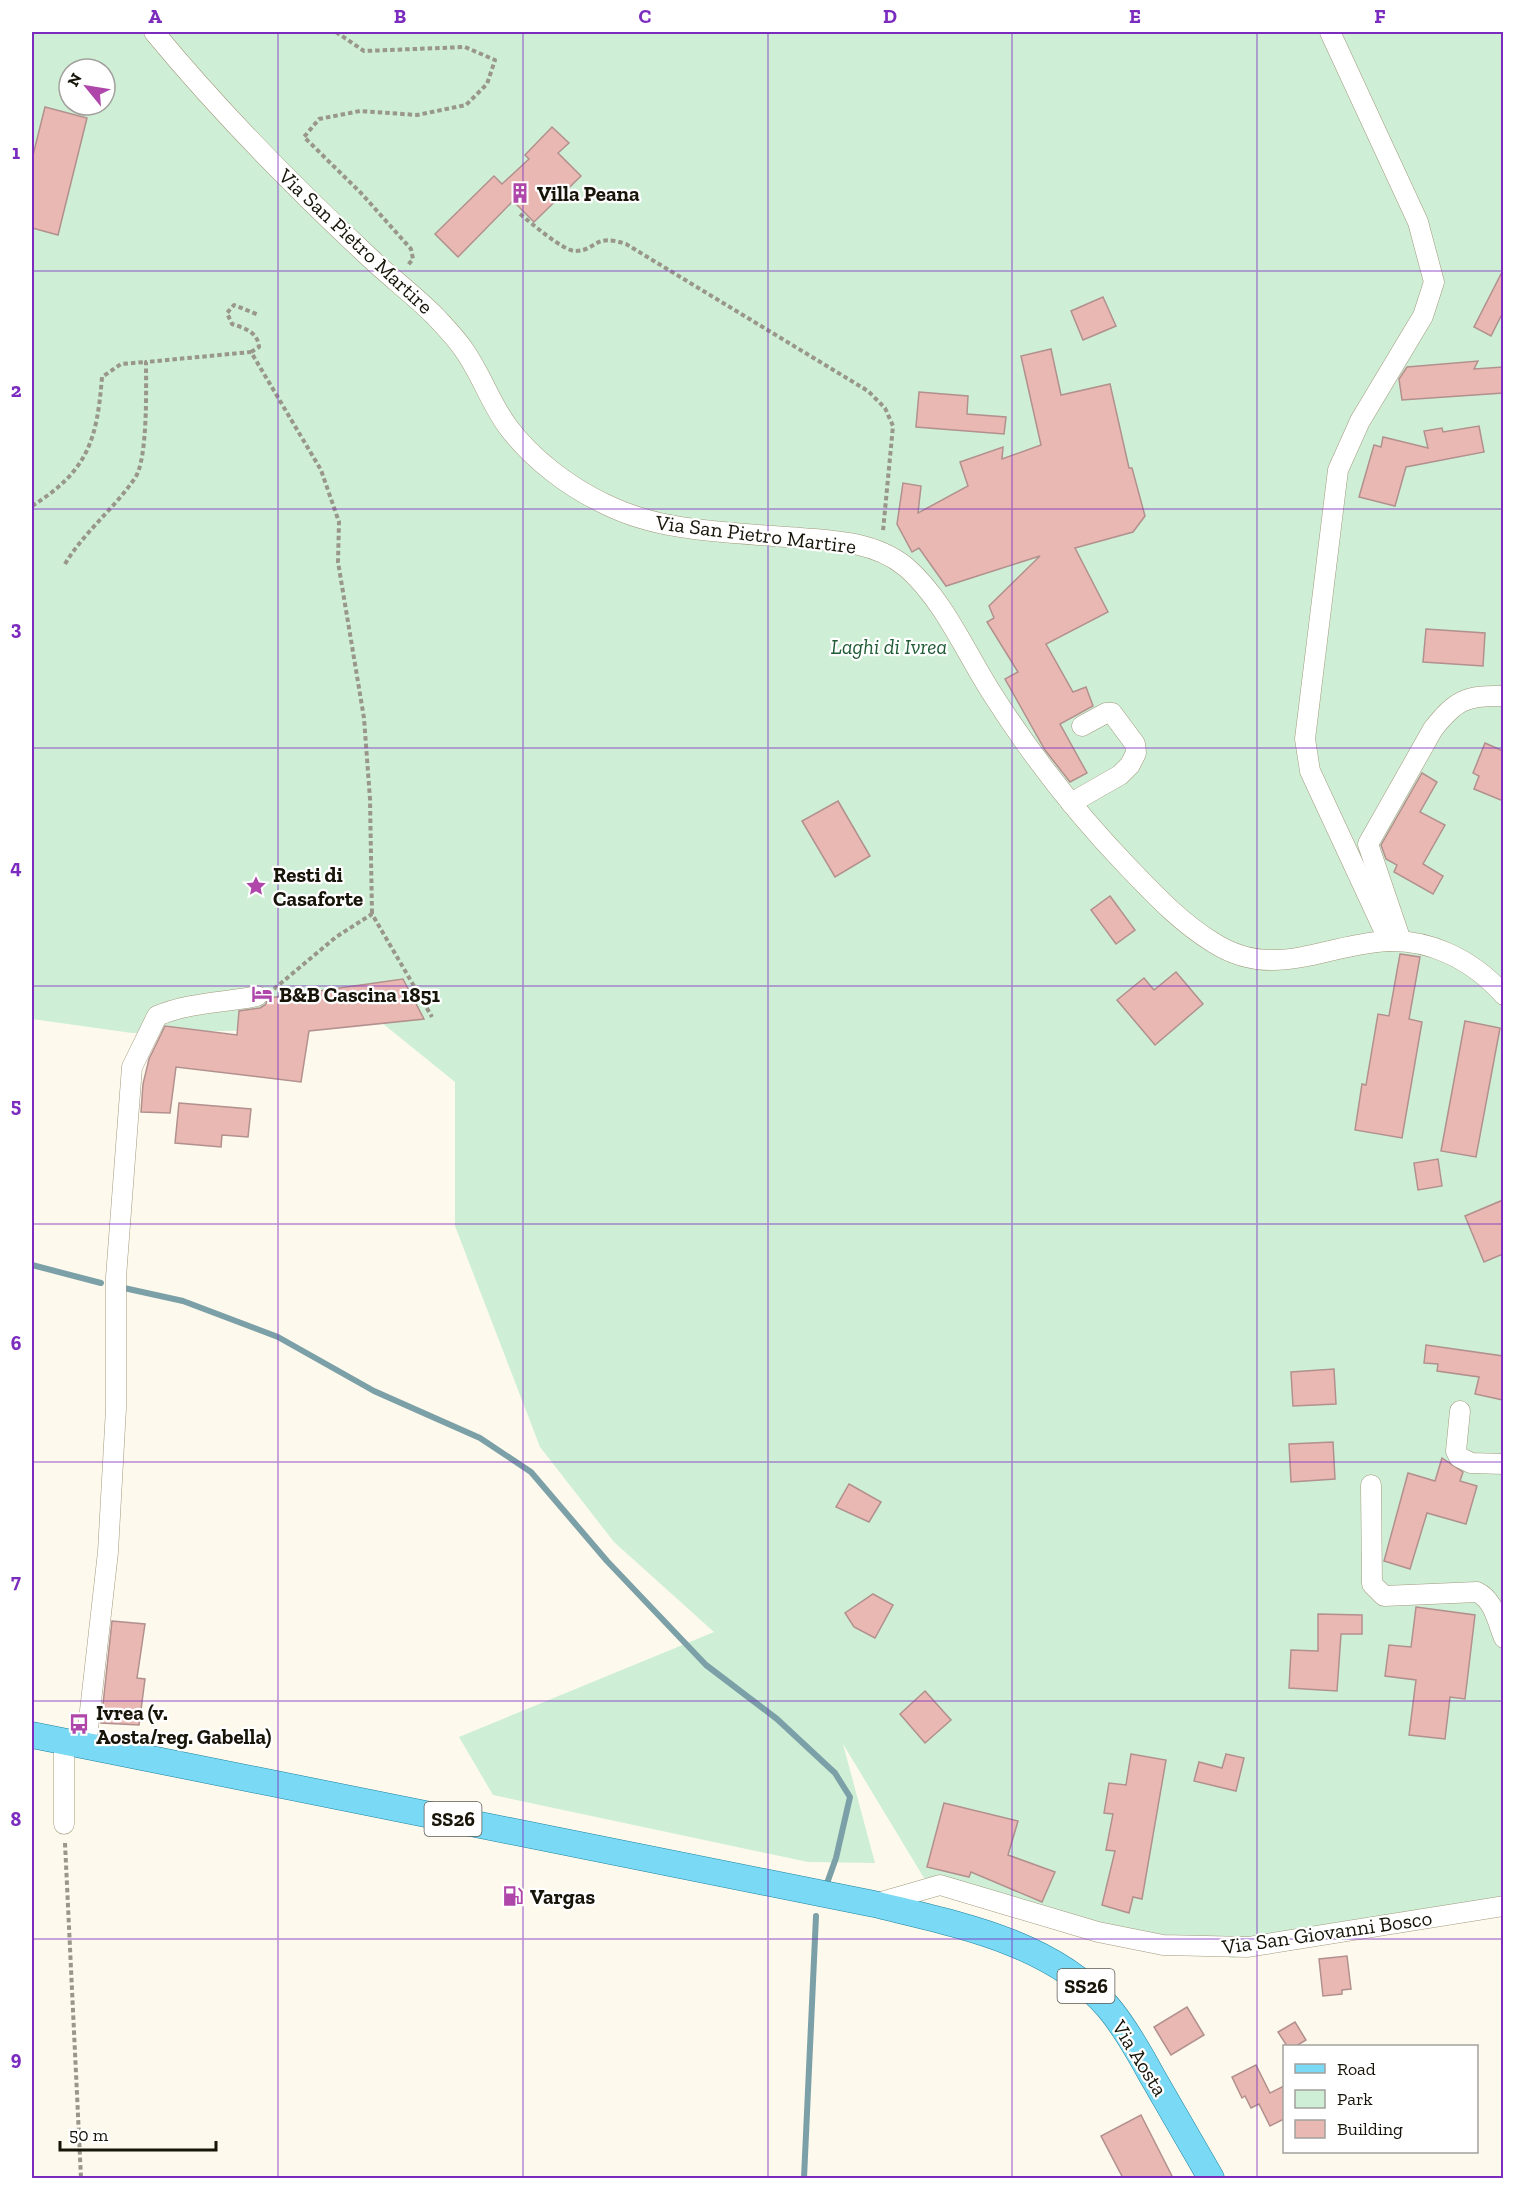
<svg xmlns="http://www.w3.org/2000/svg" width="1535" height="2210" font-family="'Zilla Slab',serif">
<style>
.green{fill:#ceefd6;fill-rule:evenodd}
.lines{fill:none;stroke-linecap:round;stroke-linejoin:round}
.stream{stroke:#7ca0a7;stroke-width:6}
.building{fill:#e9b8b3;stroke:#b2908d;stroke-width:1.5}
.minor-casing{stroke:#a2997d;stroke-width:21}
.major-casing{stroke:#1e839e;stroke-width:27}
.path{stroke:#99968a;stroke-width:4;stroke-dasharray:4.5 3;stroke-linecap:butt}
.minor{stroke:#fff;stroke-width:20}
.major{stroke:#7ad9f5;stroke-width:26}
.grid{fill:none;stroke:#7b2cbf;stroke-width:1.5;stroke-opacity:0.55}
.labels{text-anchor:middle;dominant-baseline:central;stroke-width:4.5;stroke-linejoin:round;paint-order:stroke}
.shield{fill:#fff;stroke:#5d5a53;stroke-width:1.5}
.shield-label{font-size:20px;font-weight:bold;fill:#171409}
.poi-label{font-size:21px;font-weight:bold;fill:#171409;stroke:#fff;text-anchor:start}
.street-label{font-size:21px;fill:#171409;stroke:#fff}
.park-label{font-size:21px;font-style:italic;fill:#205b35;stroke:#fff}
.neatline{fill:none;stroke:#7b2cbf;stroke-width:2}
.grid-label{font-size:20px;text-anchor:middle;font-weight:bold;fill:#7b2cbf}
</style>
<rect width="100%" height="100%" fill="#fdf9ed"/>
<path class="green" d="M32 32H1503V1899L1339 1939 1233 1958 1058 1927 924 1878 843 1744 875 1863 808 1862 493 1795 459 1737 714 1632 614 1542 540 1447 455 1226V1082L371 1014 266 1030 132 1033 32 1019ZM69 69H105V105H69Z"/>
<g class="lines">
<g class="stream">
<path d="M32 1265 101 1283"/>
<path d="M124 1288 183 1301 278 1337 374 1391 480 1438 531 1472 607 1561 706 1665 777 1719 835 1773 850 1797 836 1858 826 1886"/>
<path d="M804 2178 816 1916"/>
</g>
</g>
<g class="building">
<path d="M45 107 87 118 58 235 32 228V159Z"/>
<path d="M552 127 569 143 558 153 581 176 534 222 513 201 458 257 435 234 494 176 502 184 529 159 525 155Z"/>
<path d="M1503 270V312L1491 336 1474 327Z"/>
<path d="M1103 297 1116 326 1083 340 1071 311Z"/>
<path d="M1051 349 1061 395 1110 384 1129 468H1132L1145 516 1133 532 1075 548 1108 612 1046 644 1073 692 1086 687 1093 706 1060 724 1087 773 1070 782 1045 750 1005 679 1018 672 987 622 994 618 989 606 1040 556 946 586 919 548 912 552 897 524 903 483 921 486 918 513 968 486 960 462 1003 447 1002 459 1041 445 1021 356Z"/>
<path d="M1478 361 1474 369 1503 367V393L1402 400 1399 379 1407 367Z"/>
<path d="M919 392 968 396 967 414 1006 417 1004 434 916 427Z"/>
<path d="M1479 426 1484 452 1406 467 1395 506 1359 497 1374 445 1381 447 1383 437 1428 448 1424 431 1442 428 1443 432Z"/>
<path d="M1426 629 1485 633 1483 666 1423 662Z"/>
<path d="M1485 743 1503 751V801L1474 789 1479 776 1473 773Z"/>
<path d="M1422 773 1437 782 1420 812 1445 825 1423 864 1443 876 1433 894 1394 872 1397 865 1386 859 1381 845Z"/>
<path d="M838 801 870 856 835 877 802 821Z"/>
<path d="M1110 896 1135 930 1116 944 1091 910Z"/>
<path d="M1400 954 1420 957 1409 1019 1422 1022 1402 1138 1355 1130 1362 1084 1366 1085 1378 1014 1389 1016Z"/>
<path d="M1176 972 1203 1004 1155 1045 1117 1000 1144 978 1154 990Z"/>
<path d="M403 979 424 1019 309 1031 301 1082 176 1067 170 1113 141 1112 143 1084 149 1059 165 1026 237 1035 239 1011 260 1008 265 1005 269 998Z"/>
<path d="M1465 1021 1500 1028 1476 1157 1441 1151Z"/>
<path d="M179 1103 251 1109 248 1137 222 1135 221 1147 175 1143Z"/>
<path d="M1438 1159 1442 1186 1418 1190 1414 1163Z"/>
<path d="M1503 1200V1254L1484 1262 1465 1216Z"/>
<path d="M1426 1345 1503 1356V1400L1475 1394 1479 1377 1437 1371 1438 1364 1424 1363Z"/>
<path d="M1334 1369 1336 1404 1293 1406 1291 1372Z"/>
<path d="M1333 1442 1335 1479 1291 1482 1289 1444Z"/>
<path d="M1442 1458 1463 1472 1460 1481 1477 1486 1466 1524 1427 1513 1410 1569 1384 1561 1408 1473 1435 1481Z"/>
<path d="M849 1484 881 1502 869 1522 836 1507Z"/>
<path d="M873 1594 893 1605 875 1638 854 1627 845 1613Z"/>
<path d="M1416 1607 1475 1615 1465 1699 1450 1697 1445 1739 1409 1735 1416 1680 1385 1676 1389 1645 1411 1647Z"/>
<path d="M1318 1614 1362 1615V1634H1341L1337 1691 1289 1688 1291 1650 1318 1651Z"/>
<path d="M112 1621 145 1624 137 1678 145 1679 139 1725 101 1723Z"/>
<path d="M925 1691 951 1720 925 1743 900 1714Z"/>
<path d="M1131 1754 1166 1760 1142 1899 1133 1897 1129 1913 1102 1905 1115 1851 1106 1850 1113 1814 1104 1813 1109 1783 1126 1785Z"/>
<path d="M1226 1754 1244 1758 1236 1791 1194 1781 1199 1762 1222 1768Z"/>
<path d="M944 1803 1018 1821 1008 1855 1055 1872 1042 1902 971 1872 969 1877 927 1867Z"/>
<path d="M1347 1956 1351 1989 1342 1990V1994L1323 1996 1319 1959Z"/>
<path d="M1187 2007 1204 2035 1171 2055 1154 2027Z"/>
<path d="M1295 2022 1306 2040 1296 2046H1287L1278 2032Z"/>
<path d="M1256 2065 1270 2093 1284 2086V2119L1270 2126 1259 2104 1251 2108 1245 2096 1242 2098 1232 2077Z"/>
<path d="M1141 2115 1173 2178H1123L1101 2136Z"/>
</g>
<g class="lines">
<g class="minor-casing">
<g id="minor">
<path d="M154 32C220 112 293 186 369 257 390 277 414 295 435 316 445 327 456 338 464 350 481 374 491 404 508 427 533 460 569 487 605 504 661 532 726 532 787 537 828 540 873 540 906 567 943 599 965 651 991 692 1031 755 1076 813 1128 867 1155 895 1180 922 1214 943 1271 979 1319 948 1377 942 1426 936 1472 959 1504 995"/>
<path d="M1330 32 1418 222 1434 282 1423 316 1360 421 1338 470 1305 739 1310 771 1389 941"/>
<path d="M1071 803 1120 775 1130 765 1136 753 1135 744 1112 713H1106L1082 726"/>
<path d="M1400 938 1368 844 1433 729C1456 700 1466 695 1504 696"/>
<path d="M1460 1411 1456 1451 1459 1457 1471 1463 1504 1464"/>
<path d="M1371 1485 1372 1584 1384 1596 1477 1592C1494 1600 1497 1621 1504 1638"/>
<path d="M86 1746 108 1552 116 1408V1277L132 1067 157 1016C190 1002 223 1003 257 996"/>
<path d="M64 1824V1741"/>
<path d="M874 1904 940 1885 1098 1932 1163 1945 1248 1947 1504 1906"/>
</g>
</g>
<g class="major-casing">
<path id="major" d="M32 1735 874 1904C955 1924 1050 1941 1108 2007 1125 2027 1139 2052 1152 2076 1172 2110 1191 2144 1211 2178"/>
</g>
<g class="path">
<path d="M336 32 364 51 465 47 495 60 487 84 466 105 417 115 360 111 319 119 304 137 361 193 411 249 413 259 408 265"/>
<path d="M520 214C530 222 564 252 576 251 598 250 593 233 626 244L868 391 885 408 893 426 883 531"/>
<path d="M251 352 259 347C258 332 244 328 232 324L227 313 234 305 259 315"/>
<path d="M32 506C88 471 97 440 102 377L121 364 146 362"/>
<path d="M65 564C84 532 114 509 135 478 148 459 146 387 146 362L251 352 321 470 339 522 338 562 364 718 370 799 372 914"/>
<path d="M274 989 336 937 372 914 432 1017"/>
<path d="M65 1843 81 2178"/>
</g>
<use href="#minor" class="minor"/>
<use href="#major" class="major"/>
</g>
<path class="grid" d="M278 32V2178M523 32V2178M768 32V2178M1012 32V2178M1257 32V2178M32 271H1504M32 509H1504M32 748H1504M32 986H1504M32 1224H1504M32 1462H1504M32 1701H1504M32 1939H1504"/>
<defs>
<g id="building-bare" transform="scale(1.62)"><path d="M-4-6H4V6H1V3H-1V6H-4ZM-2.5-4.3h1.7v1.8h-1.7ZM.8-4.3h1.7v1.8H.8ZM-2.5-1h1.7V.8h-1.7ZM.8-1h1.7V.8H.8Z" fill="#af47aa" stroke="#fff" stroke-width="2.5" paint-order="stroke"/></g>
<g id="sight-bare" transform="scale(1.62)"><path d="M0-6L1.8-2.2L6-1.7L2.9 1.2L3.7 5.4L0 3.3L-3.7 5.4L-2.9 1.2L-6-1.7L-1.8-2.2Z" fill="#af47aa" stroke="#fff" stroke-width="2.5" paint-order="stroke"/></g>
<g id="hotel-bare" transform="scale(1.62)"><path d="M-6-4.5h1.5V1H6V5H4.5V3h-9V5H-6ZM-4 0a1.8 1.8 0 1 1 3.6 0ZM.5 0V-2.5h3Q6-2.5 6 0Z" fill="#af47aa" stroke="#fff" stroke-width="2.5" paint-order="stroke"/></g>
<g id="bus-bare" transform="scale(1.62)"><path d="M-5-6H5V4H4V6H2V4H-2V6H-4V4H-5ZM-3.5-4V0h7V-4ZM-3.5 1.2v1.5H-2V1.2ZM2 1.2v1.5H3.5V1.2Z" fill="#af47aa" stroke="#fff" stroke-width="2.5" paint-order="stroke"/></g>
<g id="fuel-bare" transform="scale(1.62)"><path d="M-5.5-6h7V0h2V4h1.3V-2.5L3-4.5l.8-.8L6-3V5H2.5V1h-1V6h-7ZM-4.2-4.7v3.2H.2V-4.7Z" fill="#af47aa" stroke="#fff" stroke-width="2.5" paint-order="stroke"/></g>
</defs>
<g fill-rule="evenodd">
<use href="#building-bare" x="520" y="193"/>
<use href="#sight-bare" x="256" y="886"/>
<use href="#hotel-bare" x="262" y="994"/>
<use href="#bus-bare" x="79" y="1724"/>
<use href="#fuel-bare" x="513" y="1896"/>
</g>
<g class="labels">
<g class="shield">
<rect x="424.5" y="1802" width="57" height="34" rx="4.5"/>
<rect x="1057.5" y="1969" width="57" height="34" rx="4.5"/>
</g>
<g class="shield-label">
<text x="453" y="1819">SS26</text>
<text x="1086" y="1986">SS26</text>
</g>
<g class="poi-label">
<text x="537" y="193">Villa Peana</text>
<text x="273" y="874">Resti di<tspan x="273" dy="24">Casaforte</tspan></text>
<text x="279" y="994">B&amp;B Cascina 1851</text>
<text x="96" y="1712">Ivrea (v.<tspan x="96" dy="24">Aosta/reg. Gabella)</tspan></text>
<text x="530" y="1896">Vargas</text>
</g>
<g class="street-label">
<text transform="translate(356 241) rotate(43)">Via San Pietro Martire</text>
<text transform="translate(756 534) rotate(7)">Via San Pietro Martire</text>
<text transform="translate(1327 1932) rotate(-8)">Via San Giovanni Bosco</text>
<text transform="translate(1140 2058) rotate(58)">Via Aosta</text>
</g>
<g class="park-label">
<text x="889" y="646">Laghi di Ivrea</text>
</g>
</g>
<rect width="1535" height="2210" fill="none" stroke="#ffffff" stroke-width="66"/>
<rect x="1283" y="2045" width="195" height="108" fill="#ffffff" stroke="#a2a19d" stroke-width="1.5"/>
<rect x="1295" y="2064" width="30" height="9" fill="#7ad9f5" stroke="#a2a19d" stroke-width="1.5"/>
<text x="1337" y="2075" font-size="18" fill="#171409">Road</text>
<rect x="1295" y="2090" width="30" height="18" fill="#ceefd6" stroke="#a2a19d" stroke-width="1.5"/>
<text x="1337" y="2105" font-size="18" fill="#171409">Park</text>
<rect x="1295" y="2120" width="30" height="18" fill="#e9b8b3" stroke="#a2a19d" stroke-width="1.5"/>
<text x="1337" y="2135" font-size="18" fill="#171409">Building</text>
<g transform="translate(87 87) rotate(300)"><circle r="28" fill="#ffffff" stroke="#a2a19d" stroke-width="1.5"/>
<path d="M0-4.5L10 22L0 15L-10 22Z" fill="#af47aa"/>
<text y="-9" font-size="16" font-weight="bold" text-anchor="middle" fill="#171409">N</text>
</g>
<path d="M60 2141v9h156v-9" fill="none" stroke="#171409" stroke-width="3"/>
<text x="69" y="2141" font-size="18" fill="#171409" stroke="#ffffff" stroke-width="4.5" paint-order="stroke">50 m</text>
<rect x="33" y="33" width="1469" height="2144" class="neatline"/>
<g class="grid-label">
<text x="155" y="23">A</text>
<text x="400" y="23">B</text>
<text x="645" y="23">C</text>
<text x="890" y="23">D</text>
<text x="1135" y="23">E</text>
<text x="1380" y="23">F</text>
<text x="16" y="159">1</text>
<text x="16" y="397">2</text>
<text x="16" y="635">3</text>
<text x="16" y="874">4</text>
<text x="16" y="1112">5</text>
<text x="16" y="1350">6</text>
<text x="16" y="1588">7</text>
<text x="16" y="1826">8</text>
<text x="16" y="2065">9</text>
</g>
</svg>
